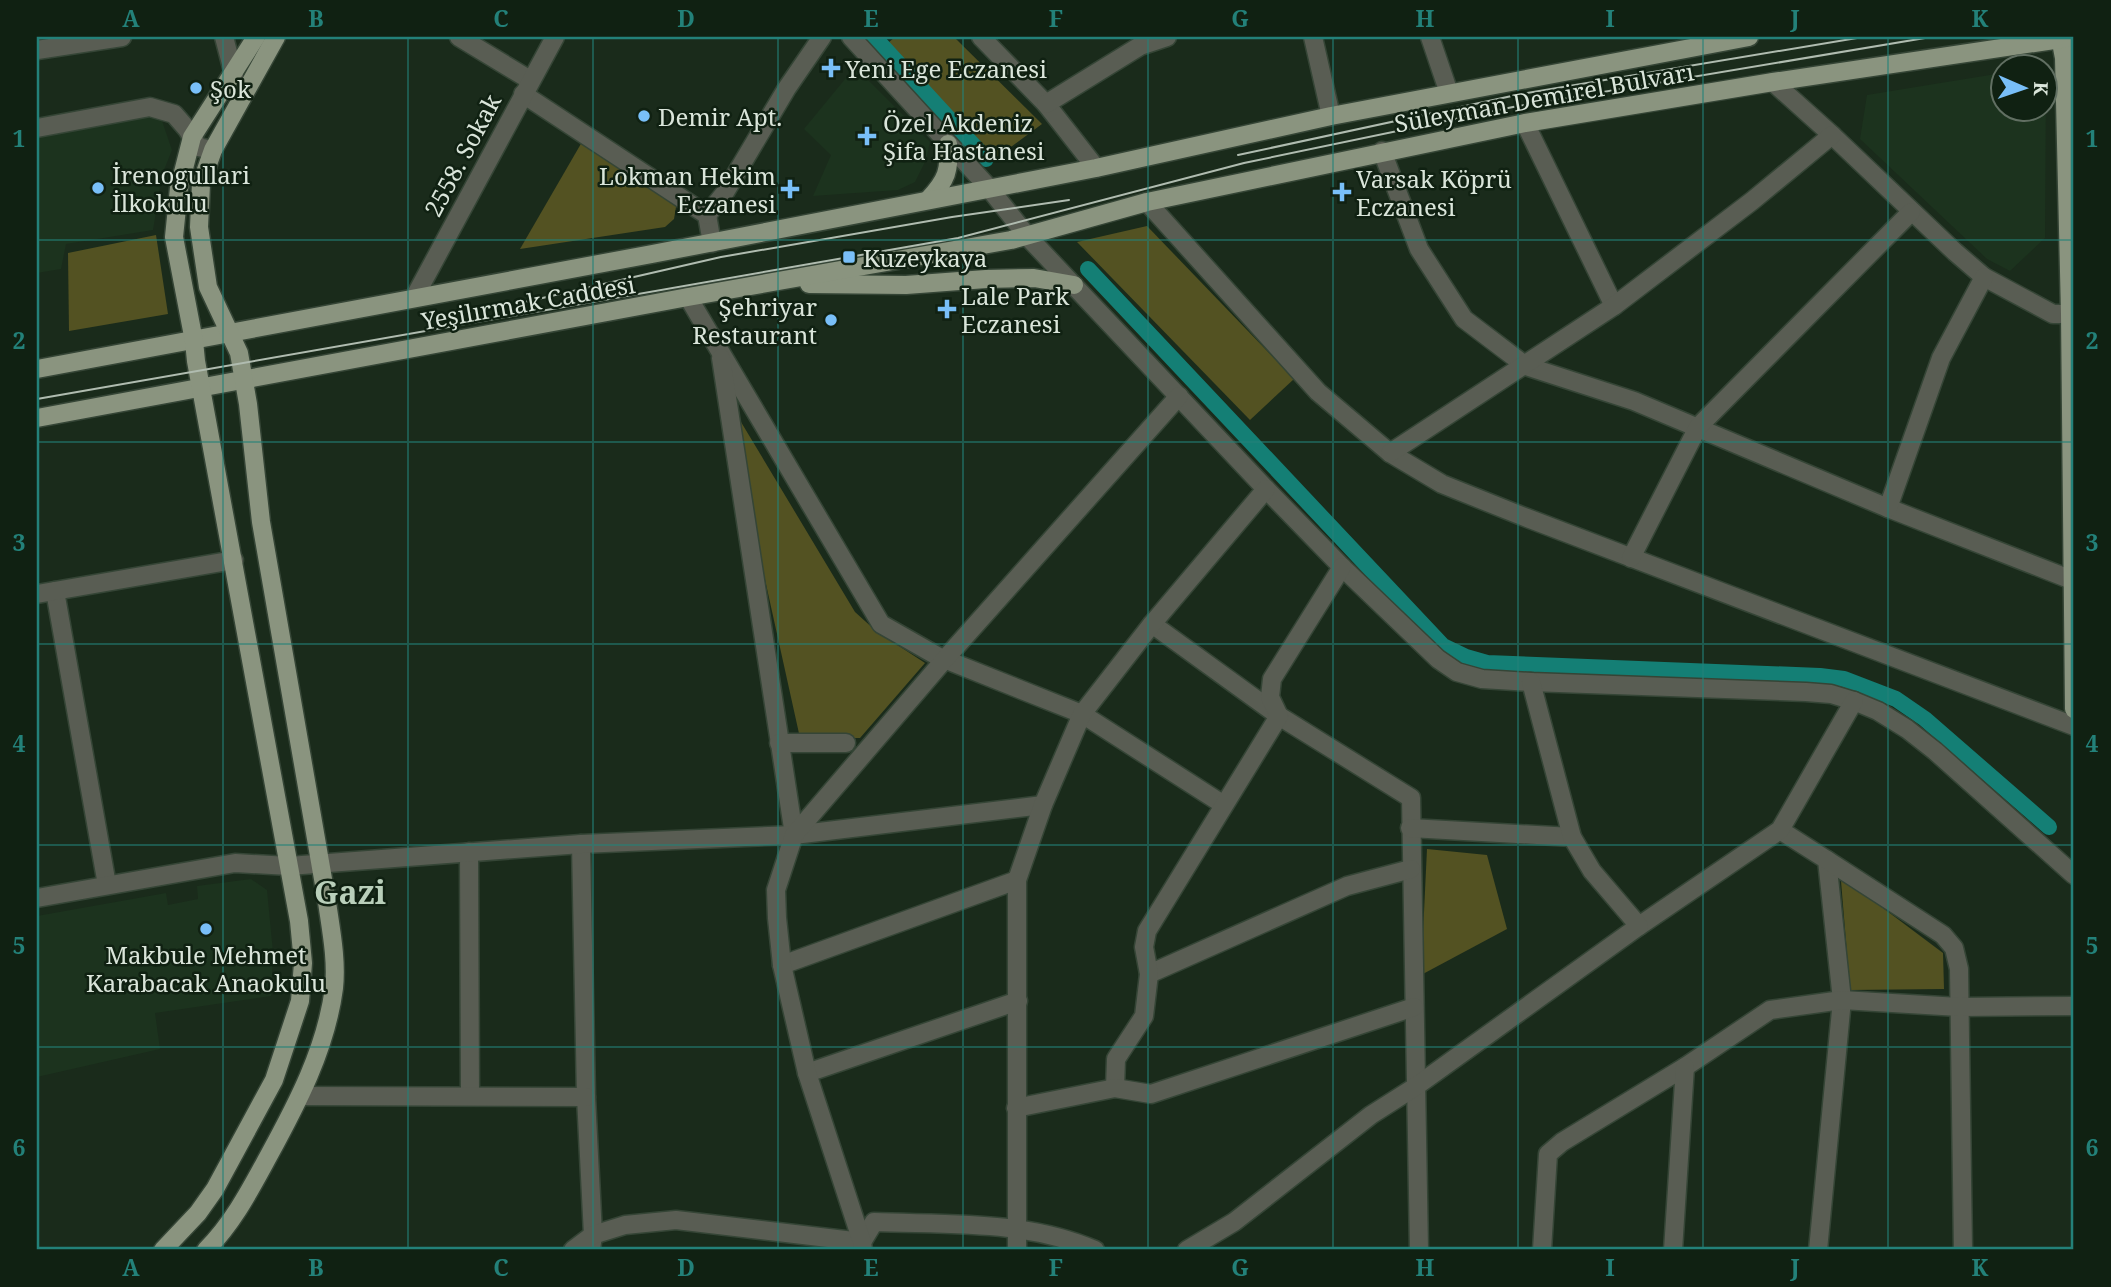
<svg xmlns="http://www.w3.org/2000/svg" width="2111" height="1287" font-family="'Noto Serif',serif">
<style>
.built{fill:#1c331e}
.green{fill:#535222}
.lines{fill:none;stroke-linecap:round;stroke-linejoin:round}
.canal{stroke:#147f75;stroke-width:16}
.minor-casing{stroke:#354536;stroke-width:21}
.major-casing{stroke:#354536;stroke-width:21}
.minor{stroke:#595d53;stroke-width:18}
.major{stroke:#8a947f;stroke-width:18}
.tram{stroke:#b0bcb0;stroke-width:2}
.grid{fill:none;stroke:#238179;stroke-width:2;stroke-opacity:0.55}
.poi-dot{fill:#79bff8;stroke:#102112;stroke-width:2.5}
.labels{text-anchor:middle;dominant-baseline:central;stroke-width:5;stroke-linejoin:round;paint-order:stroke}
.poi-label{font-size:24px;fill:#dae5da;stroke:#102112;text-anchor:start}
.street-label{font-size:24px;fill:#dae5da;stroke:#102112}
.district-label{font-size:32px;font-weight:bold;fill:#b9cfba;stroke:#102112}
.neatline{fill:none;stroke:#238179;stroke-width:2.5}
.grid-label{font-size:23px;text-anchor:middle;font-weight:bold;fill:#238179}
</style>
<rect width="100%" height="100%" fill="#1a2b1b"/>
<g class="built">
<path d="M855 67 930 142 926 160 915 182 898 190 813 196 831 155 804 129Z"/>
<path d="M2002 73V108H2044L2046 75 2045 238 2010 271 1987 259 1860 139 1867 95Z"/>
<path d="M160 115 172 150 162 175 153 230 66 244 61 269 37 273V137Z"/>
<path d="M251 879 267 890 273 952 271 996 155 1013 160 1049 37 1077V916L166 893 168 905 198 899 197 886Z"/>
</g>
<g class="green">
<path d="M895 37H954L1042 124 996 158 888 43Z"/>
<path d="M582 142 674 195 676 207 674 219 665 227 520 249Z"/>
<path d="M1147 226 1294 379 1250 420 1077 242Z"/>
<path d="M156 235 168 314 69 331 68 253Z"/>
<path d="M741 422 855 612 876 631 925 663 860 738H800L747 498 730 431Z"/>
<path d="M1427 849 1487 855 1507 929 1421 975Z"/>
<path d="M1841 881H1847L1943 953 1944 989 1850 990Z"/>
</g>
<g class="lines">
<g class="canal">
<path d="M874 37 986 159"/>
<path d="M1088 269 1443 646 1466 657 1487 663 1820 676 1844 679 1896 699 1925 719 2049 827"/>
</g>
<g class="minor-casing">
<g id="minor">
<path d="M224 37 234 75"/>
<path d="M459 37 530 80"/>
<path d="M851 37 989 188 1028 237 1266 489 1342 567 1438 659 1457 672 1482 679 1531 682 1806 692 1831 694 1854 701 1878 711 1907 729 1935 751 2074 875"/>
<path d="M981 37 1046 104 1096 168"/>
<path d="M1313 37 1331 116"/>
<path d="M1430 37 1449 93"/>
<path d="M37 50 122 37"/>
<path d="M1773 82 1832 135 1955 252 1984 277 2053 314H2070"/>
<path d="M523 94 707 215 712 243"/>
<path d="M1046 104 1140 46 1167 37"/>
<path d="M1525 123 1614 306"/>
<path d="M37 128 150 107 174 114 187 129 198 147 213 150"/>
<path d="M1382 151 1419 249 1464 319 1526 366 1634 401 1888 508 2072 580"/>
<path d="M1147 202 1318 392 1390 453 1442 484 1522 516 2074 726"/>
<path d="M707 215 724 194 787 88 822 37"/>
<path d="M688 297 881 624 939 657 1082 714 1224 805"/>
<path d="M414 298 555 37"/>
<path d="M721 358 794 835"/>
<path d="M1390 453 1614 306 1752 201 1832 135"/>
<path d="M1888 508 1941 358 1984 277"/>
<path d="M1631 558 1698 427 1911 212"/>
<path d="M55 591 107 885"/>
<path d="M37 594 234 560"/>
<path d="M1152 624 1279 716 1411 798 1419 1250"/>
<path d="M779 743H846"/>
<path d="M1410 828 1572 837"/>
<path d="M1780 830 1827 860 1842 1000 1818 1250"/>
<path d="M581 844 586 1097 593 1235 591 1250"/>
<path d="M469 852 470 1096"/>
<path d="M1827 860 1943 935 1954 948 1959 969 1963 1250"/>
<path d="M37 898 235 863 289 866 581 844 794 835 1043 805"/>
<path d="M1639 926 1780 830 1854 701"/>
<path d="M782 965 1017 880"/>
<path d="M1149 974 1347 886 1411 869"/>
<path d="M807 1073 1018 1001"/>
<path d="M1115 1088 1116 1059 1144 1016 1149 974 1144 947 1147 931 1279 716 1270 697 1272 679 1342 567"/>
<path d="M302 1096 586 1097"/>
<path d="M1016 1108 1115 1088 1151 1094 1414 1007"/>
<path d="M862 1242 874 1222C948 1225 1026 1220 1095 1250"/>
<path d="M573 1250 593 1235 625 1225 676 1220 862 1242"/>
<path d="M863 1250 862 1242 807 1073 782 965 777 918 776 890 794 835 945 659 1179 396"/>
<path d="M1017 1250V880L1043 805 1082 714 1152 624 1266 489"/>
<path d="M1187 1250 1234 1222 1371 1115 1415 1087 1639 926 1592 871 1572 837 1531 682"/>
<path d="M1542 1250 1548 1154 1562 1142 1685 1067 1770 1010 1842 1000 1959 1007 2074 1006"/>
<path d="M1673 1250 1685 1067"/>
</g>
</g>
<g class="major-casing">
<g id="major">
<path d="M2060 37 2064 58 2070 314 2074 709"/>
<path d="M928 200C947 180 950 170 948 144"/>
<path d="M809 284 906 285 986 279 1034 278 1074 285"/>
<path d="M37 369 652 254 1096 168 1331 116 1749 37"/>
<path d="M37 418 688 297 1011 240 1147 202 1525 123 1773 82 2074 37"/>
<path d="M163 1250 198 1213 215 1189 274 1080 300 1001 303 963 299 921 196 361 194 341 174 237 179 188 192 137 256 37"/>
<path d="M206 1250C233 1223 250 1190 268 1157 297 1104 326 1049 334 988 337 960 331 930 327 902L261 522 248 404 239 353 208 287 199 227 201 184 213 150 276 37"/>
</g>
</g>
<use href="#minor" class="minor"/>
<use href="#major" class="major"/>
<g class="tram">
<path d="M1238 155 1521 94 1863 37"/>
<path d="M525 302 721 257 952 217 1069 200"/>
<path d="M37 399 958 238 1244 163 1513 107 1931 37"/>
</g>
</g>
<path class="grid" d="M223 37V1250M408 37V1250M593 37V1250M778 37V1250M963 37V1250M1148 37V1250M1333 37V1250M1518 37V1250M1703 37V1250M1888 37V1250M37 240H2074M37 442H2074M37 644H2074M37 845H2074M37 1047H2074"/>
<g class="poi-dot">
<path d="M827.5 57.5h7v7h7v7h-7v7h-7v-7h-7v-7h7z"/>
<circle cx="196" cy="88" r="7"/>
<circle cx="644" cy="116" r="7"/>
<path d="M863.5 125.5h7v7h7v7h-7v7h-7v-7h-7v-7h7z"/>
<circle cx="98" cy="188" r="7"/>
<path d="M786.5 178.5h7v7h7v7h-7v7h-7v-7h-7v-7h7z"/>
<path d="M1338.5 181.5h7v7h7v7h-7v7h-7v-7h-7v-7h7z"/>
<rect x="842" y="250" width="14" height="14" rx="3.5"/>
<path d="M943.5 298.5h7v7h7v7h-7v7h-7v-7h-7v-7h7z"/>
<circle cx="831" cy="320" r="7"/>
<circle cx="206" cy="929" r="7"/>
</g>
<g class="labels">
<g class="poi-label">
<text x="845" y="68">Yeni Ege Eczanesi</text>
<text x="210" y="88">Şok</text>
<text x="658" y="116">Demir Apt.</text>
<text x="883" y="122">Özel Akdeniz<tspan x="883" dy="28">Şifa Hastanesi</tspan></text>
<text x="112" y="174">İrenogullari<tspan x="112" dy="28">İlkokulu</tspan></text>
<text x="776" y="175" text-anchor="end">Lokman Hekim<tspan x="776" dy="28">Eczanesi</tspan></text>
<text x="1356" y="178">Varsak Köprü<tspan x="1356" dy="28">Eczanesi</tspan></text>
<text x="863" y="257">Kuzeykaya</text>
<text x="961" y="295">Lale Park<tspan x="961" dy="28">Eczanesi</tspan></text>
<text x="817" y="306" text-anchor="end">Şehriyar<tspan x="817" dy="28">Restaurant</tspan></text>
<text x="206" y="954" text-anchor="middle">Makbule Mehmet<tspan x="206" dy="28">Karabacak Anaokulu</tspan></text>
</g>
<g class="street-label">
<text transform="translate(1544 97) rotate(-10)">Süleyman Demirel Bulvarı</text>
<text transform="translate(462 155) rotate(-62)">2558. Sokak</text>
<text transform="translate(528 302) rotate(-10)">Yeşilırmak Caddesi</text>
</g>
<g class="district-label">
<text x="350" y="891">Gazi</text>
</g>
</g>
<rect width="2111" height="1287" fill="none" stroke="#102112" stroke-width="77"/>
<g transform="translate(2024 88) rotate(92)"><circle r="33" fill="#102112" stroke="#616f62" stroke-width="2"/>
<path d="M0-5L12 26L0 18L-12 26Z" fill="#79bff8"/>
<text y="-10" font-size="19" font-weight="bold" text-anchor="middle" fill="#dae5da">K</text>
</g>
<rect x="38" y="38" width="2034" height="1210" class="neatline"/>
<g class="grid-label">
<text x="131" y="27">A</text>
<text x="316" y="27">B</text>
<text x="501" y="27">C</text>
<text x="686" y="27">D</text>
<text x="871" y="27">E</text>
<text x="1056" y="27">F</text>
<text x="1240" y="27">G</text>
<text x="1425" y="27">H</text>
<text x="1610" y="27">I</text>
<text x="1795" y="27">J</text>
<text x="1980" y="27">K</text>
<text x="19" y="147">1</text>
<text x="2092" y="147">1</text>
<text x="19" y="349">2</text>
<text x="2092" y="349">2</text>
<text x="19" y="551">3</text>
<text x="2092" y="551">3</text>
<text x="19" y="752">4</text>
<text x="2092" y="752">4</text>
<text x="19" y="954">5</text>
<text x="2092" y="954">5</text>
<text x="19" y="1156">6</text>
<text x="2092" y="1156">6</text>
<text x="131" y="1276">A</text>
<text x="316" y="1276">B</text>
<text x="501" y="1276">C</text>
<text x="686" y="1276">D</text>
<text x="871" y="1276">E</text>
<text x="1056" y="1276">F</text>
<text x="1240" y="1276">G</text>
<text x="1425" y="1276">H</text>
<text x="1610" y="1276">I</text>
<text x="1795" y="1276">J</text>
<text x="1980" y="1276">K</text>
</g>
</svg>
